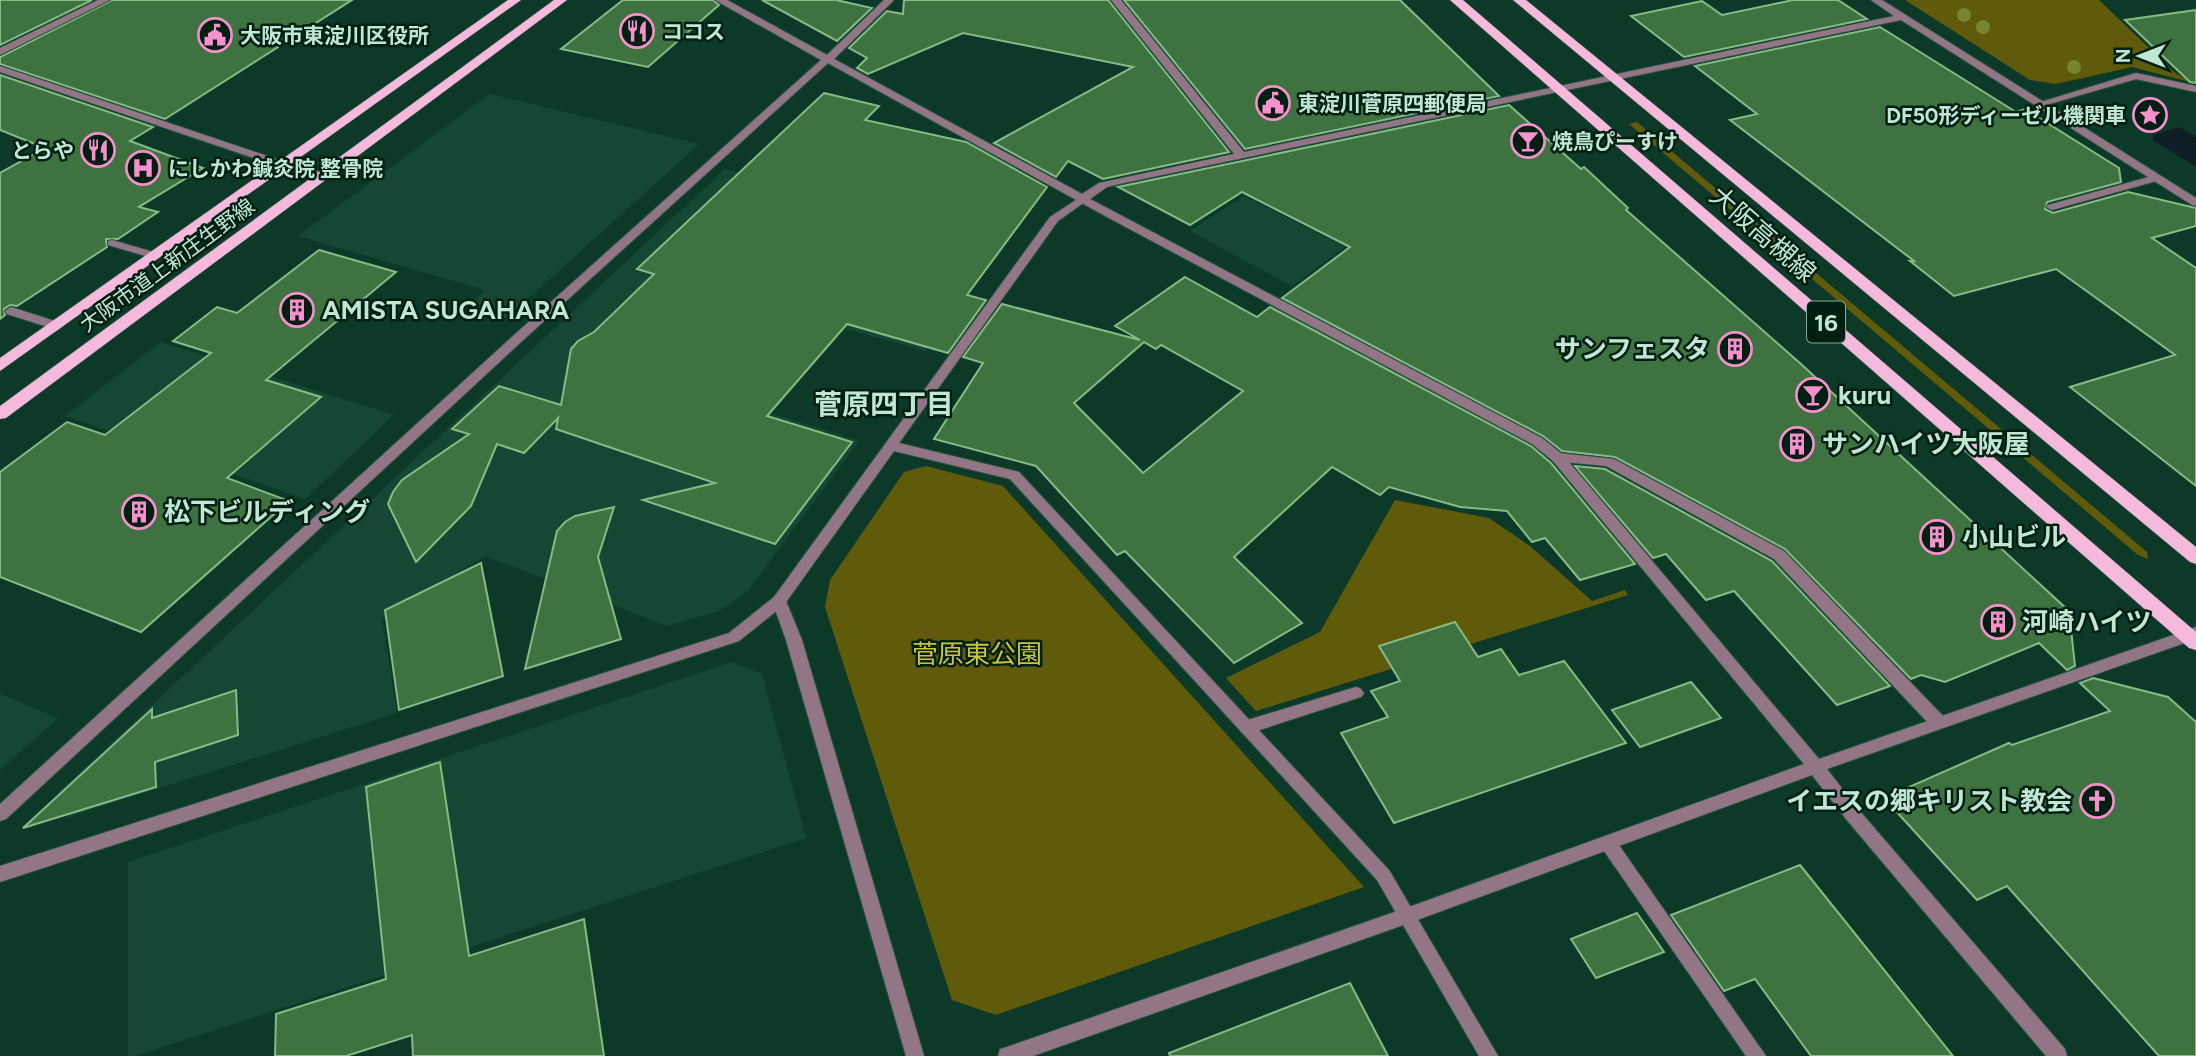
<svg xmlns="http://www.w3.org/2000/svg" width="2196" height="1056" font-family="Figtree,'Noto Sans JP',sans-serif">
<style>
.built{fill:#164735}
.green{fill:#605a0b}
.water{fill:#0f1e24}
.building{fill:#3f7241;stroke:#86bb86;stroke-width:2;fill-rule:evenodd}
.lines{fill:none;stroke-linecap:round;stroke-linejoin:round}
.service-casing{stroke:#2a5544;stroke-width:2}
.minor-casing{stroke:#2a5544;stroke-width:2}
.tertiary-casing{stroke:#2a5544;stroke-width:2}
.primary-casing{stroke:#2a5544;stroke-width:1}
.service{fill:#937685;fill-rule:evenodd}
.minor{fill:#937685;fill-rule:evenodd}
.tertiary{fill:#937685;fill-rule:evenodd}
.primary{fill:#f5badb;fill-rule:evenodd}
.tree{fill:#778533}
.labels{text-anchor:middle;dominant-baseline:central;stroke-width:5;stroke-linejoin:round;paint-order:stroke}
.far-poi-label{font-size:21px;font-weight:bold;fill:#c1e7d4;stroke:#001f13;text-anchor:start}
.far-street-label{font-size:21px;fill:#c1e7d4;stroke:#001f13}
.shield{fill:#001f13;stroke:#87ab9a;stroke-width:2}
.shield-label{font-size:24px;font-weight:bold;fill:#c1e7d4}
.street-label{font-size:26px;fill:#c1e7d4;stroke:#001f13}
.poi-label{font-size:26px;font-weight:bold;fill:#c1e7d4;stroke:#001f13;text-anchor:start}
.park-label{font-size:26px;fill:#cdc33b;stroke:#001f13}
.neighbourhood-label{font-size:28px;font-weight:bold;fill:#c1e7d4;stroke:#001f13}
</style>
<rect width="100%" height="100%" fill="#0d3929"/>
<g class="built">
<path d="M490 94 699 144 507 318 468 307 485 290 298 236Z"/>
<path d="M725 169 1009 240 926 351 766 307 692 388 859 441 747 592 719 611 667 626 485 556 382 619 397 713 68 817 59 792Z"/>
<path d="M1244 196 1345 247 1292 286 1190 231Z"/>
<path d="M161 342 273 377 394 415 305 499 65 416Z"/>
<path d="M732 662 762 674 806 838 135 1056H128V862Z"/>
<path d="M0 694 58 718 0 770Z"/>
</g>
<g class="green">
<path d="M1905 0H2099L2174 72 2190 82 2132 67 2056 84 2030 80Z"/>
<path d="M1637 122 2147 552 2148 559 2138 555 1629 124Z"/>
<path d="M926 466 1003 486 1364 887 996 1015 952 1000 825 607 830 580 904 472Z"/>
<path d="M1395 500 1489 518 1530 546 1592 601 1625 590 1628 595 1256 711 1226 678 1320 632Z"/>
</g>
<path class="water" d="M2179 127 2196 137V167L2153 140V135Z"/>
<g class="building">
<path d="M0 0H92L0 45Z"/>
<path d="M112 0H352L165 119 0 64V57Z"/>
<path d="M623 0H713L719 5 648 67 561 49Z"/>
<path d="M762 0H836L872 8 837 41Z"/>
<path d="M904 0H1108L1229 152 1103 179 1068 161 1056 177 994 143 1133 67 963 33 868 74 857 68 867 58 849 48 887 11 903 14Z"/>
<path d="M1124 0H1400L1499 96 1245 149Z"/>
<path d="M1793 0H1838L1867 19 1684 57 1631 16 1702 1 1722 15Z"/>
<path d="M2196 10V83L2190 82 2125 20Z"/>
<path d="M1880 27 2016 112 2025 109 2119 168 2121 182 2047 202 2045 209 2053 213 2128 192 2196 208V226L2152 238 2196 268V486L2070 387 2175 355 2056 269 1954 296 1910 261H1914L1730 120 1757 114 1695 66Z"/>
<path d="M0 75 153 127 130 141 203 168 139 207 158 212 118 239H106L107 247 17 306 10 305 4 309 5 315 0 319V173L45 148 0 130Z"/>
<path d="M824 93 879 106 865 120 966 142 1047 187 967 295 986 300 948 353 847 324 767 416 852 442 775 544 643 500 715 483 556 429 558 418 524 453 497 444 471 506 416 562 388 504 393 492 402 480 469 434 452 429 499 386 561 405 571 349 578 341 594 332 654 274 637 269Z"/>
<path d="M1509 105 1581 169 1584 167 1628 208 1626 210 1801 364 2069 611 2075 666 2067 670 2039 643 1945 682 1921 675 1911 679 1785 549 1615 457 1562 451 1543 436 1282 298 1350 247 1242 192 1190 225 1118 187Z"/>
<path d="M319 250 396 272 266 380 321 397 227 478 289 501 141 632 0 577V472L67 422 105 435 211 353 173 341 217 307 237 313Z"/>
<path d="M1185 277 1257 317 1270 307 1531 446 1551 463 1635 564 1580 580 1545 538 1532 542 1507 511 1460 507 1389 487 1380 495 1332 467 1234 557 1302 623 1234 663 1125 551 1117 555 1036 466 934 439 983 363 963 357 1002 304 1140 340 1115 326ZM1144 342 1156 349 1161 345 1243 391 1143 473 1074 403Z"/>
<path d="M1575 466 1605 469 1772 561 1890 686 1837 705 1734 591 1706 600 1666 554 1653 558Z"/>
<path d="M614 507 598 557 621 639 525 669 557 531 565 522 575 516Z"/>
<path d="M481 563 503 676 399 710 385 610Z"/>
<path d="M1455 622 1478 657 1501 649 1519 675 1564 661 1626 743 1394 823 1341 733 1388 717 1371 691 1400 681 1379 646Z"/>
<path d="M2093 678 2168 697 2196 722V1056H2159L2007 886 1977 900 1884 798 2009 743 2012 745 2110 711 2080 683Z"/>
<path d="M1691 682 1721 718 1640 747 1612 710Z"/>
<path d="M236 690 238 735 155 762 156 787 23 828 152 709V718Z"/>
<path d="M440 762 469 956 584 919 604 1056H413L412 1035 346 1056H275L276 1014 386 979 366 787Z"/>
<path d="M1800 865 1953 1056H1811L1755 979 1724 991 1671 915Z"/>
<path d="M1637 913 1664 952 1596 978 1571 939Z"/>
<path d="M1350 983 1388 1056H1170L1169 1053Z"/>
</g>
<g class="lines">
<g class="service-casing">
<g id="service">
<path d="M112 240 160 254 162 256 156 259 108 245V241Z"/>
<path d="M11 307 61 323 63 326 57 330 7 314 5 311Z"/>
<path d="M1356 687 1361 689 1364 693 1361 697 1247 734 1241 732 1239 727 1241 722Z"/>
<path d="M1608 836 1614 838 1766 1056H1746L1602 848 1600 843 1602 838Z"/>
</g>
</g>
<g class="minor-casing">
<g id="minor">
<path d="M98 0H110L0 55V48Z"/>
<path d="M0 66 288 163 328 174 329 176 324 179 280 167 0 72Z"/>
<path d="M2136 73 2196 86V92L2136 79 2039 107 2034 104Z"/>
<path d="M2156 175 2160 176V180L2052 210 2046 207 2048 205Z"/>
<path d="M1082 196 1087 199 1086 201 1058 221 899 443 1019 472 1389 870 1498 1056H1479L1377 880 1010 479 894 451 784 605 739 641 0 882V866L729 633 774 597 1050 217Z"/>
<path d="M1558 453 1614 459 1784 551 1944 717 1946 722 1944 727 1938 729 1932 727 1774 559 1606 466 1553 461 1551 458Z"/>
</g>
</g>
<g class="tertiary-casing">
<g id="tertiary">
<path d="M715 0H727L827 55 884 0H894L834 59 1082 194 1099 183 1234 154 1111 0H1121L1244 152 1894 16 1871 0H1882L2196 198V206L2192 205 1901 20 1119 184 1107 187 1090 199 1542 438 1563 455 1819 759 2196 627V639L1827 769 1858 809 2065 1049 2067 1056H2046L1846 819 1812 775 1409 923 1033 1056H998L1000 1049 1007 1047 1409 907 1804 764 1553 461 1532 444 1109 218 828 63 521 342 6 819 0 821V804L513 336 821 60Z"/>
<path d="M779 595 784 597 786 601 802 640 924 1056H906L786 640 772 601 774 597Z"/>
</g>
</g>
<g class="primary-casing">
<g id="primary">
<path d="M508 0H521L0 371V358Z"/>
<path d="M554 0H567L6 418 0 419V406Z"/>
<path d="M1450 0H1463L2196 632V650L2189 648Z"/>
<path d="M1513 0H1526L2196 547V564L2190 562Z"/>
</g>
</g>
<use href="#service" class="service"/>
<use href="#minor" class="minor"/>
<use href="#tertiary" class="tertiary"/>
<use href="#primary" class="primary"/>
</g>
<g class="tree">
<circle cx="1964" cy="15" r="7"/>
<circle cx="1983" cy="27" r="7"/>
<circle cx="2074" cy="67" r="7"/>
</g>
<defs>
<g id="restaurant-ring" transform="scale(1.75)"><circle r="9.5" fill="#001f13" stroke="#f890cc" stroke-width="1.5"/><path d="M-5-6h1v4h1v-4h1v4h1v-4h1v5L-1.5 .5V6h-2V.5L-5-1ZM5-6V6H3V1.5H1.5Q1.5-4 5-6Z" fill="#f890cc"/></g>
<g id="civic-ring" transform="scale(1.75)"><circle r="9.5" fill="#001f13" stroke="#f890cc" stroke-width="1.5"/><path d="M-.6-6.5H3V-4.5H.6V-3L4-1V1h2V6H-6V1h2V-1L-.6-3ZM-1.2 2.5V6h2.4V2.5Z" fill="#f890cc"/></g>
<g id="sight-ring" transform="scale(1.75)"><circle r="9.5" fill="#001f13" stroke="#f890cc" stroke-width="1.5"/><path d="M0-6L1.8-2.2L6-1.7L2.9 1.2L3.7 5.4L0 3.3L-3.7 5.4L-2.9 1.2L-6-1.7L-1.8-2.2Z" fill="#f890cc"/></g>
<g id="bar-ring" transform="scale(1.75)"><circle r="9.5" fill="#001f13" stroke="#f890cc" stroke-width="1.5"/><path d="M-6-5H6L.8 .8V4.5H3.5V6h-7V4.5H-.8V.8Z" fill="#f890cc"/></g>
<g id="hospital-ring" transform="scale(1.75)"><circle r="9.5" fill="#001f13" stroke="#f890cc" stroke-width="1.5"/><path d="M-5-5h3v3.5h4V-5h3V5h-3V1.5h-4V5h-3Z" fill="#f890cc"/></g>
<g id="building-ring" transform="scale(1.75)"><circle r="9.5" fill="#001f13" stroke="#f890cc" stroke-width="1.5"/><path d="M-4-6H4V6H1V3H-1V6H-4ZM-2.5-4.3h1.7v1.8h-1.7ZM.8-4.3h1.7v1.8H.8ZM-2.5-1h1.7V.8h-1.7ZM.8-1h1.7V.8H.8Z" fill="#f890cc"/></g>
<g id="church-ring" transform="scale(1.75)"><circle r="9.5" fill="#001f13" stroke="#f890cc" stroke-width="1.5"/><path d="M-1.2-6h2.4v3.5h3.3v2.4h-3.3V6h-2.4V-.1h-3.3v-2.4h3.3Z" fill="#f890cc"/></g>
</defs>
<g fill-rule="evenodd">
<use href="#restaurant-ring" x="637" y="31"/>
<use href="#civic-ring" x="215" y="35"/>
<use href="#civic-ring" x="1273" y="103"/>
<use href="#sight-ring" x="2150" y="115"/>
<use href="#bar-ring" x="1528" y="141"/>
<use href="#restaurant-ring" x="98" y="150"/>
<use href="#hospital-ring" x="143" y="168"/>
<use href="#building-ring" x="297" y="310"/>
<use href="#building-ring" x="1735" y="349"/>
<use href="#bar-ring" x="1813" y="395"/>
<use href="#building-ring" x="1797" y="444"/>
<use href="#building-ring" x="139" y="512"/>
<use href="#building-ring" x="1937" y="537"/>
<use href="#building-ring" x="1998" y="622"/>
<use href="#church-ring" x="2097" y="801"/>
</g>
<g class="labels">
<g class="far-poi-label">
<text x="662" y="31">ココス</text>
<text x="240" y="35">大阪市東淀川区役所</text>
<text x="1298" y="103">東淀川菅原四郵便局</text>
<text x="2126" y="115" text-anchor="end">DF50形ディーゼル機関車</text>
<text x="1552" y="141">焼鳥ぴーすけ</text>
<text x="74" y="150" text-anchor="end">とらや</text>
<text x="168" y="168">にしかわ鍼灸院 整骨院</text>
</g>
<g class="far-street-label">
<text transform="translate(167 265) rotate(-36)">大阪市道上新庄生野線</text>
</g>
<rect class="shield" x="1807" y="301.5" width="38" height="41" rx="5"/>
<g class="shield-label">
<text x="1826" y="322">16</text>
</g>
<g class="street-label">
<text transform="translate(1763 234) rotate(41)">大阪高槻線</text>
</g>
<g class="poi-label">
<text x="322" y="310">AMISTA SUGAHARA</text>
<text x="1710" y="349" text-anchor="end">サンフェスタ</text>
<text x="1838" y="395">kuru</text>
<text x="1822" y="444">サンハイツ大阪屋</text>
<text x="164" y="512">松下ビルディング</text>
<text x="1962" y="537">小山ビル</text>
<text x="2022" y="622">河崎ハイツ</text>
<text x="2072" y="801" text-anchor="end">イエスの郷キリスト教会</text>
</g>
<g class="park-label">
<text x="977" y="654">菅原東公園</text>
</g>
<g class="neighbourhood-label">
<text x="884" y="404">菅原四丁目</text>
</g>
</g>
<g transform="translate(2140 56) rotate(270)" stroke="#001f13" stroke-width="5" paint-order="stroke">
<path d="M0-5L12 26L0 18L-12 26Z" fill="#c1e7d4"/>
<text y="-10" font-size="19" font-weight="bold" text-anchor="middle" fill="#c1e7d4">N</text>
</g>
</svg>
